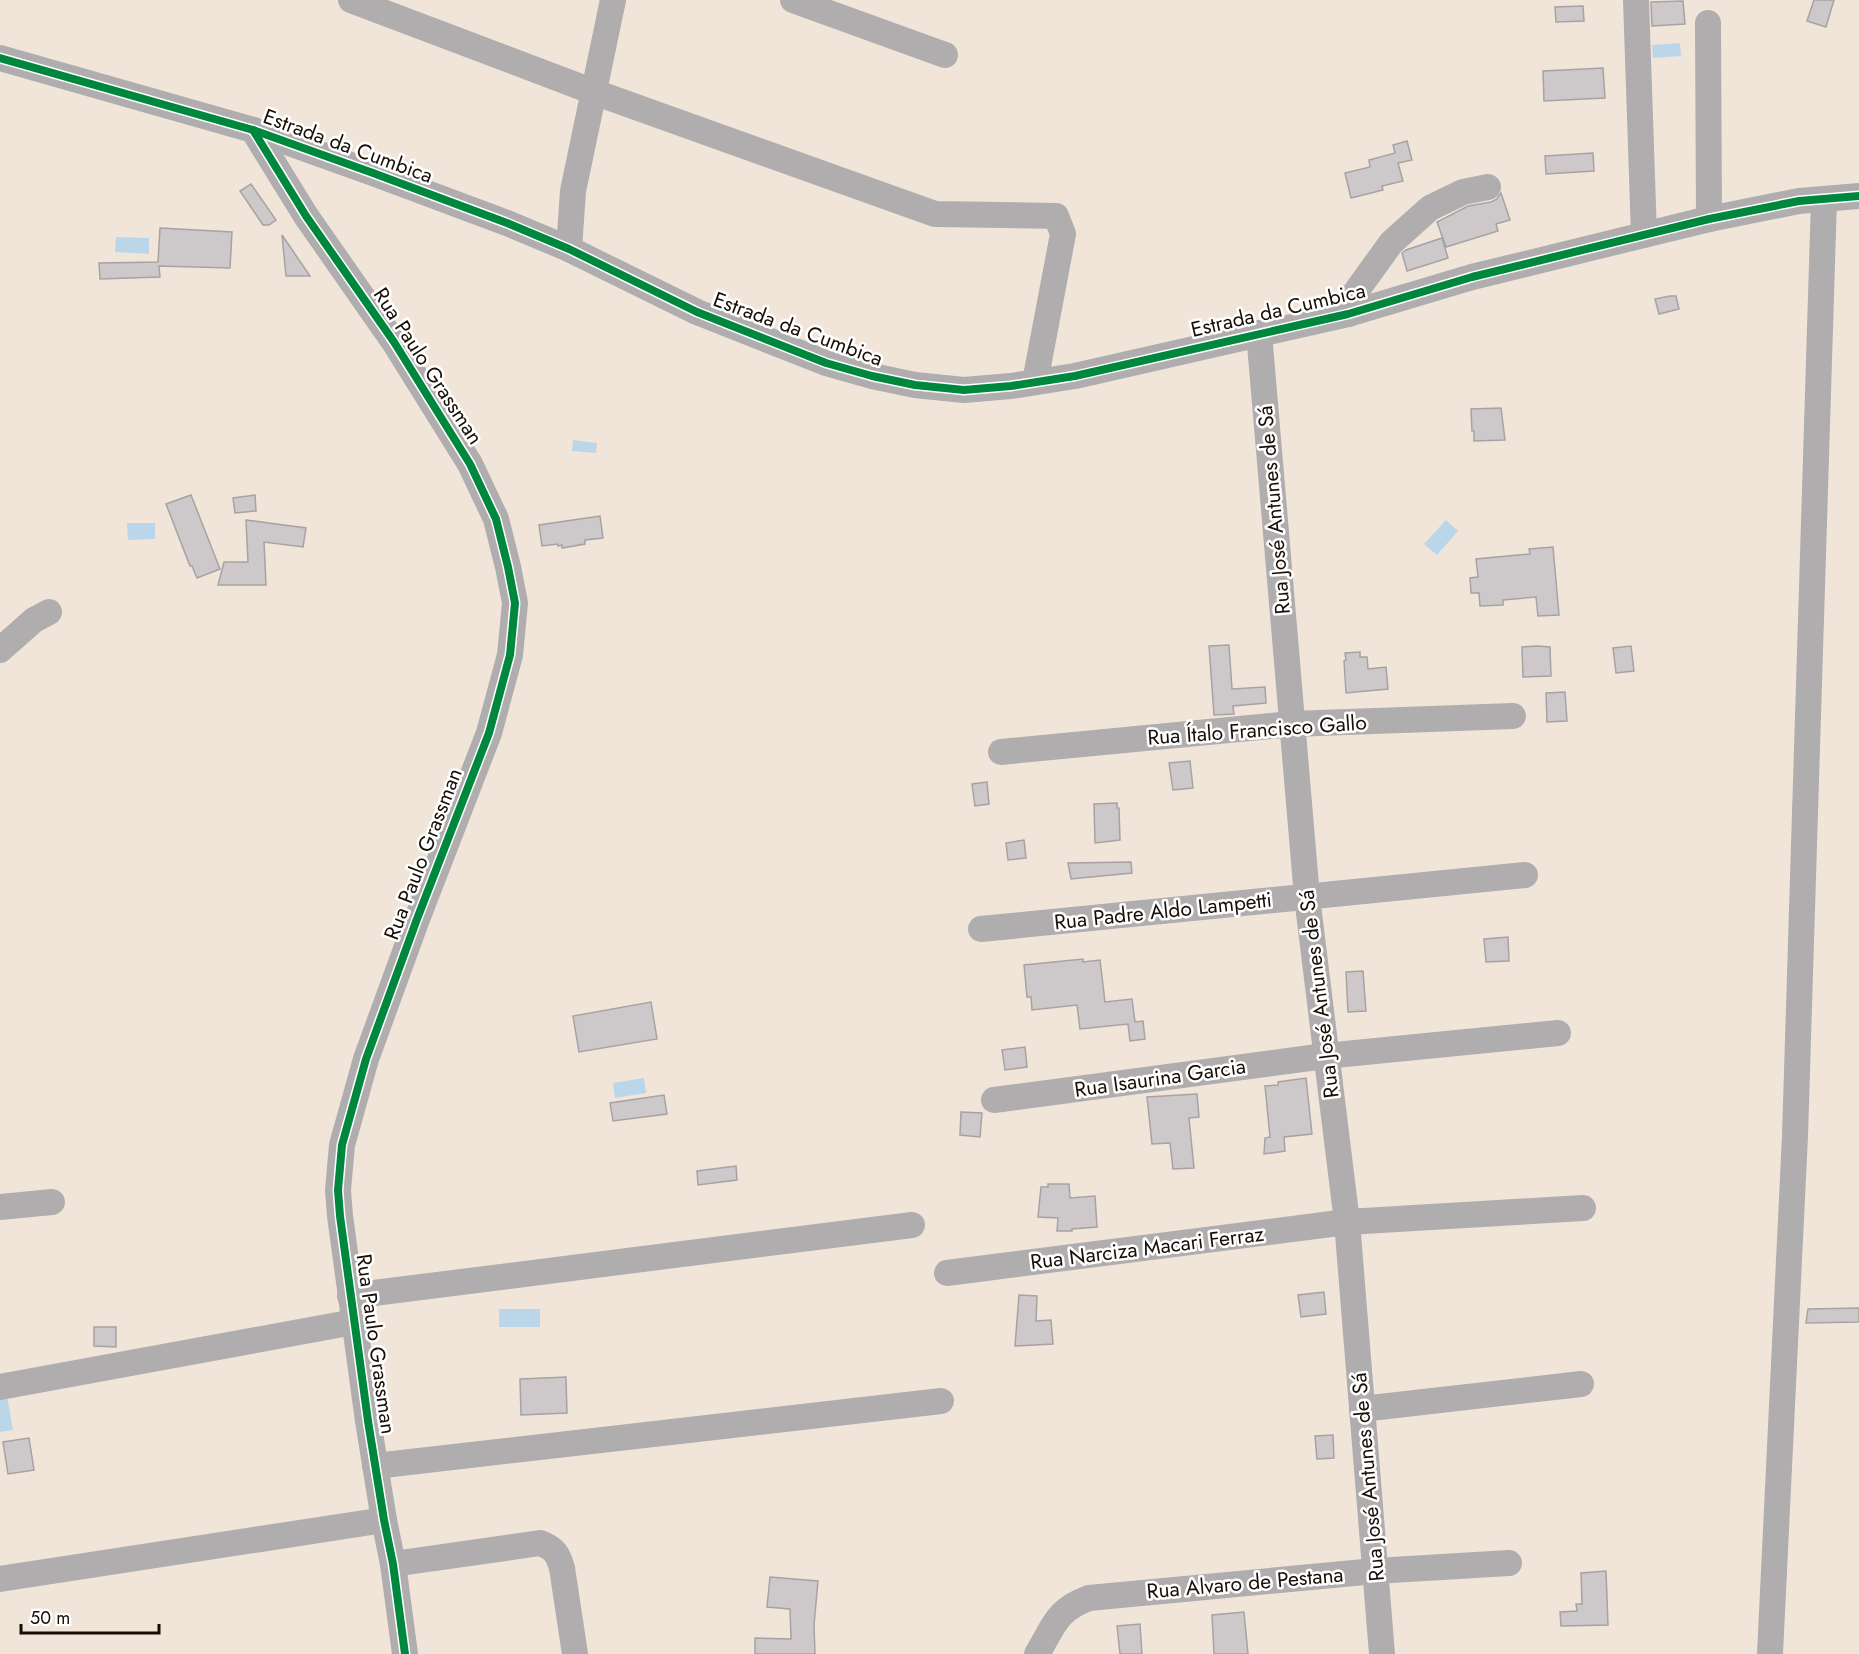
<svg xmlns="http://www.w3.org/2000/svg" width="1859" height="1654" font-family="Jost,sans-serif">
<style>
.water{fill:#bbd6e9}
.building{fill:#cdc8c9;stroke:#a7a2a3;stroke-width:1.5}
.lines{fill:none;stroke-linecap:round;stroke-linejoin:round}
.minor{stroke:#b0adaf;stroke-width:26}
.cycleway-casing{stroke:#fff;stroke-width:11}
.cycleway{stroke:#00873e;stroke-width:8}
.labels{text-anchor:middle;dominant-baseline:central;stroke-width:5;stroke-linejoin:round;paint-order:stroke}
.street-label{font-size:21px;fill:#170e06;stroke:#fff}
</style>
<rect width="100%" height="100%" fill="#f1e5da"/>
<g class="water">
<path d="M1680 43 1681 56 1653 58 1652 45Z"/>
<path d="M116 237 149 238V254L115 252Z"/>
<path d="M573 440 597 443 596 453 572 451Z"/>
<path d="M1446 520 1458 531 1437 555 1424 544Z"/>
<path d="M127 523H155V539L128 540Z"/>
<path d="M644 1078 646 1093 615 1098 613 1083Z"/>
<rect x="499" y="1309" width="41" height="18"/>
<path d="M7 1396 13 1430 0 1432V1398Z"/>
</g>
<g class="building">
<path d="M1814 0H1834L1826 27 1807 21Z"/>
<path d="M1683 1 1685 24 1652 26 1651 2Z"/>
<path d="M1583 6 1584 21 1556 22 1555 7Z"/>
<path d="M1603 68 1605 98 1544 101 1543 71Z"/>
<path d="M1407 141 1412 160 1398 163 1403 181 1382 186 1383 190 1351 198 1345 173 1370 167 1369 160 1395 153 1393 145Z"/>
<path d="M1593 153 1594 171 1546 174 1545 156Z"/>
<path d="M251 184 276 220 269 225H263L240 191Z"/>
<path d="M1501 193 1510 220 1496 224 1498 231 1446 247 1437 222 1468 206 1491 202 1497 199Z"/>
<path d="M160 228 232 232 230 268 159 266 160 277 100 279 99 263 158 262Z"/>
<path d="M282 235 310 276H286Z"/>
<path d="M1442 238 1448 258 1407 271 1402 253 1406 250Z"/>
<path d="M1670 296H1676L1679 309 1659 314 1655 299Z"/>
<path d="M1501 408 1505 440 1474 441V431H1472L1471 409Z"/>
<path d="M191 495 220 569 197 578 192 566H190L166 504Z"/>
<path d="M255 495 256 511 235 513 233 498Z"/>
<path d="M600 516 603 538 585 540V544L562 548V545L558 546V544L542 546 539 525Z"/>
<path d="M246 520 306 528 303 547 264 542 266 585H218L224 562H248Z"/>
<path d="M1553 547 1559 615 1538 616 1536 597 1503 600V605L1480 606 1479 593H1471L1470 578 1478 577 1476 559 1530 554 1529 549Z"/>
<path d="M1229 645 1232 689 1265 687 1266 703 1233 706 1234 714 1214 715 1209 646Z"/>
<path d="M1537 646 1550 647 1551 676 1523 677 1522 647Z"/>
<path d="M1631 646 1634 671 1616 673 1613 648Z"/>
<path d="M1360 652V657H1367L1368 669 1386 667 1388 689 1346 693 1344 661 1346 660 1345 653Z"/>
<path d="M1565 692 1567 721 1547 722 1546 693Z"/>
<path d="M1190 761 1193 788 1173 790 1169 763Z"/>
<path d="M987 782 989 804 975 806 972 784Z"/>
<path d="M1117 803V808H1119L1120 840 1095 843 1094 804Z"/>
<path d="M1024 840 1026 858 1008 860 1006 843Z"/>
<path d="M1131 862 1132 873 1071 879 1068 863Z"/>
<path d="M1508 937 1509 961 1486 962 1484 939Z"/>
<path d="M1083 959V962L1100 960 1105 1002 1132 999 1135 1022 1143 1021 1145 1039 1130 1041 1128 1024 1080 1029 1077 1005 1032 1010 1031 997H1027L1024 965Z"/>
<path d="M1363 971 1366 1011 1348 1012 1346 972Z"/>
<path d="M651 1002 657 1039 579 1052 573 1016Z"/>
<path d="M1025 1047 1027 1067 1005 1070 1002 1050Z"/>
<path d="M1306 1078 1312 1134 1284 1137 1285 1151 1264 1154 1265 1138 1270 1137 1265 1086 1278 1085V1082Z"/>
<path d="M1197 1094 1199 1117 1189 1118 1194 1168 1173 1169 1170 1143 1152 1144 1147 1097Z"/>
<path d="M664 1095 667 1114 613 1121 610 1103Z"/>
<path d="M961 1112 982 1113 980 1137 960 1135Z"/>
<path d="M736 1166 737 1180 698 1185 697 1171Z"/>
<path d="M1048 1184H1069L1070 1198 1095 1196 1097 1227 1072 1229V1231H1057L1058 1218 1038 1217 1041 1187H1048Z"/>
<path d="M1324 1292 1326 1314 1301 1317 1298 1295Z"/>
<path d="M1019 1295 1037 1296 1036 1321 1051 1320 1053 1344 1015 1346Z"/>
<path d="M1859 1308V1322L1806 1323 1808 1309Z"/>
<path d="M94 1327H116V1347L94 1346Z"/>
<path d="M566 1377 567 1413 521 1415 520 1379Z"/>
<path d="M1333 1435 1334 1458 1317 1459 1315 1436Z"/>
<path d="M29 1438 34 1470 8 1474 3 1442Z"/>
<path d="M1606 1571 1608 1625 1561 1626 1560 1612 1577 1611 1576 1604H1582L1581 1573Z"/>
<path d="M770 1577 818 1581 814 1625 815 1654H755V1638L791 1639 790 1609 767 1607Z"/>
<path d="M1244 1612 1248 1654H1214L1212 1615Z"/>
<path d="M1140 1624 1142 1654H1120L1117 1626Z"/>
</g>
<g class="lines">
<g class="minor">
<path d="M351 0 594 92 935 214 1056 216 1063 234 1035 382"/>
<path d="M793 0 945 55"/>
<path d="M1636 0 1644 235"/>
<path d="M1708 23 1709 219"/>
<path d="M0 58 253 130 373 173 507 223 569 249 697 312 826 363 872 376 915 385 964 390 1011 386 1075 376 1348 314 1472 277 1709 219 1799 201 1859 196"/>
<path d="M253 130 306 216 394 342 470 464 496 519 508 567 515 603 510 655 489 733 417 919 366 1059 342 1145 338 1190 340 1216 368 1421 384 1520 393 1564 405 1654"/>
<path d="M569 249 573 191 613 0"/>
<path d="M1348 314 1355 293 1391 243 1430 208 1463 192 1488 187"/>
<path d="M1259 333 1307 897 1347 1222 1382 1654"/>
<path d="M0 650 34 620 49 612"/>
<path d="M1001 752 1292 724 1513 716"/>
<path d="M981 929 1525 875"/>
<path d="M994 1100 1325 1056 1558 1033"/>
<path d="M0 1207 52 1202"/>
<path d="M947 1273 1347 1222 1583 1208"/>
<path d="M350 1296 912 1225"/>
<path d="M0 1387 354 1322"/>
<path d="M1362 1409 1581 1384"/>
<path d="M375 1466 941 1401"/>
<path d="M393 1564 540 1543C554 1548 558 1554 562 1568L575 1654"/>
<path d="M0 1579 384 1520"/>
<path d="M1037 1654C1054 1626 1056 1610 1089 1598L1375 1571 1509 1563"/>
<path d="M1770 1654 1795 1136 1824 199"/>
</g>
<g class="cycleway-casing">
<g id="cycleway">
<path d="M0 58 253 130 373 173 507 223 569 249 697 312 826 363 872 376 915 385 964 390 1011 386 1075 376 1348 314 1472 277 1709 219 1799 201 1859 196"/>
<path d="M253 130 306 216 394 342 470 464 496 519 508 567 515 603 510 655 489 733 417 919 366 1059 342 1145 338 1190 340 1216 368 1421 384 1520 393 1564 405 1654"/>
</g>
</g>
<use href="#cycleway" class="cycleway"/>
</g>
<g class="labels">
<g class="street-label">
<text transform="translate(348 146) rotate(20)">Estrada da Cumbica</text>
<text transform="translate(1278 310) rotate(-13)">Estrada da Cumbica</text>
<text transform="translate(798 329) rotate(20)">Estrada da Cumbica</text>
<text transform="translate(428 366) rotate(57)">Rua Paulo Grassman</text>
<text transform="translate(1274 510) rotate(-95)">Rua José Antunes de Sá</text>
<text transform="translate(1257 730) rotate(-4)">Rua Ítalo Francisco Gallo</text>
<text transform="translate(423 854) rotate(-69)">Rua Paulo Grassman</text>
<text transform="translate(1163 911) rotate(-6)">Rua Padre Aldo Lampetti</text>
<text transform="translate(1319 994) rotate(-97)">Rua José Antunes de Sá</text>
<text transform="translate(1160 1078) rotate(-8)">Rua Isaurina Garcia</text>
<text transform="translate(1147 1248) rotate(-7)">Rua Narciza Macari Ferraz</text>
<text transform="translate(376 1344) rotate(82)">Rua Paulo Grassman</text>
<text transform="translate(1368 1477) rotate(-95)">Rua José Antunes de Sá</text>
<text transform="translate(1245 1583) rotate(-5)">Rua Alvaro de Pestana</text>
</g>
</g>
<path d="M21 1624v9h138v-9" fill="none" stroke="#170e06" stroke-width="3"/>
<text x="30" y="1624" font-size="18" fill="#170e06" stroke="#ffffff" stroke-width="4.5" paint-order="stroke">50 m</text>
</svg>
